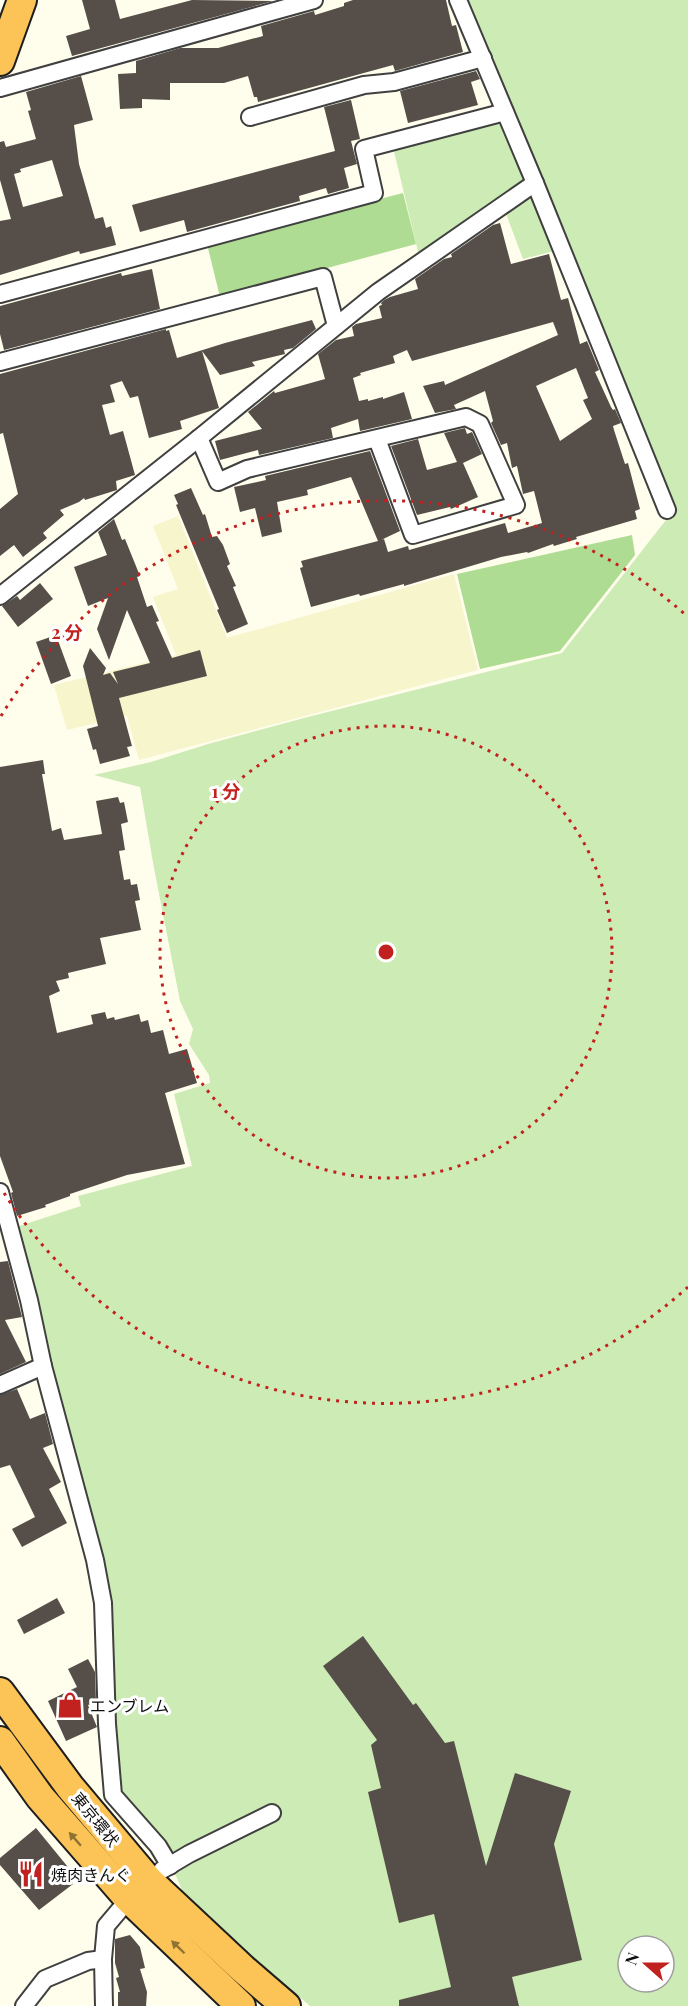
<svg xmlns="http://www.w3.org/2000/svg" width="688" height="2006" font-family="'Playfair Display','Noto Sans JP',serif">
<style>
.farmland{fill:#f6f5cc}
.green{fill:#cdebb5;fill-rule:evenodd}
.forest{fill:#afdc93}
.building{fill:#564f49;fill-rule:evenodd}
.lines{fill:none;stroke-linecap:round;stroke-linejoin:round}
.minor-casing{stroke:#404040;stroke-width:20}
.trunk-casing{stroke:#1e1e1e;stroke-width:32}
.minor{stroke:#fff;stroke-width:16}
.trunk{stroke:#fcc456;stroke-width:28}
.oneway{fill:#907235}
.ring{fill:none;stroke:#c2221f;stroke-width:3;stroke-dasharray:3 6}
.labels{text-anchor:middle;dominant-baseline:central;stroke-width:6;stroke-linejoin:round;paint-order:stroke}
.poi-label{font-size:16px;fill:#0d0d0d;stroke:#fff;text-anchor:start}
.street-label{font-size:16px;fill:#0d0d0d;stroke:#fff}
.centre{fill:#c2221f;stroke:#fff;stroke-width:3}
.ring-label{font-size:18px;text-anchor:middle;font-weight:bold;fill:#c2221f;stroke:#fff;stroke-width:6;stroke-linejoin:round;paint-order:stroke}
</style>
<rect width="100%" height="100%" fill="#fffdec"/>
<path class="farmland" d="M178 516 227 638 454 574 478 670 139 760 127 716 67 730 54 685 176 655 153 597 178 589 153 526Z"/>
<g class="green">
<path d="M464 0H688V2006H310L243 1949 182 1890 162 1843 120 1796 115 1767 108 1603 16 1227 81 1206 78 1196 192 1166 174 1094 210 1083 209 1075 189 1044 193 1029 180 1001 154 868 140 787 94 775 151 762 208 744 304 718 562 653 673 511ZM628 1946H664V1982H628Z"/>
<path d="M493 121 505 127 525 174 521 184 419 256 393 147Z"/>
<path d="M527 196 539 203 558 250 523 259 505 211Z"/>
</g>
<g class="forest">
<path d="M403 193 416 244 220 297 207 244Z"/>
<path d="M632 535 635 555 560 651 480 669 457 574Z"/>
</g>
<g class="building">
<path d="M82 0H115L120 19 192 0 273 1 72 56 66 36 90 29Z"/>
<path d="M353 0H446L452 26 456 25 463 52 395 71 393 65 258 102 257 97H254L248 76 224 83H170V100L142 99V108L120 109 118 74 136 73V61L180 48H218L263 36 261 26 314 11 315 15 344 6V3Z"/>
<path d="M476 71 480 79 471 82 478 105 408 123 400 91Z"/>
<path d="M81 76 93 120 74 125 79 164 95 219 103 217 106 228 111 226 116 245 80 254 79 251 0 275V221L11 219 0 180V142L4 141 6 147 36 139 28 111 31 110 26 92ZM52 160 63 196 23 207 14 174 21 172 20 169Z"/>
<path d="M351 100 360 139 351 141 357 164 344 168 349 188 328 194 326 188 299 196 300 201 187 232 184 220 140 232 132 205 335 151 324 107Z"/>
<path d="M500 223 511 264 549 254 561 300 568 298 580 344 587 341 599 370 595 372 611 407 613 410 615 409 621 423 613 426 614 430 625 464 628 463 640 509 635 511 637 519 576 537 577 539 554 546 553 544 528 553 527 552 501 557 404 586V584L360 596 359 594 311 607 300 568 303 567 301 561 378 541 351 477 307 490 308 495 277 502 282 532 262 537 255 508 240 512 234 487 266 480 265 476 370 451 400 531 381 540 384 539 388 552 408 546 409 550 505 523 508 533 542 523 534 491 523 494 517 466 512 468 507 443 501 445 491 423 493 421 485 391 454 405 456 409 435 413 423 386 444 381 445 385 558 335 553 322 412 361 407 350 393 356 395 363 360 373 361 375 353 378 359 401 368 399V401L383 397V399L404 392 412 419 360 431 358 419 331 428 333 438 259 455 258 450 220 460 215 441 262 429 248 412 274 391 275 393 325 379 318 354 336 340 354 336 352 327 356 324 382 318 379 306 382 305 381 303 384 300 390 297 418 289 415 279 444 259 452 257 451 254 493 225ZM576 368 588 398 583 400 592 419 560 441 536 386Z"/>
<path d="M152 269 160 309 4 350 0 334V306L121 273 122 276Z"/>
<path d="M312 320 316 329 293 348 284 350 285 354 252 362 255 366 220 375 202 351 219 408 180 421 182 429 149 438 138 396 130 398 122 381 110 385 115 402 102 405 110 435 123 431 135 475 116 481 117 490 85 500 84 498 79 502 60 510 64 515 43 533 47 538 23 557 14 545 0 556V509L18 494 3 433 0 434V374L166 329V331L169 330 177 358 225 343Z"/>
<path d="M465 428 467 434 472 432 482 454 463 463 478 497 451 509 450 507 417 515 391 446 418 439 427 470 457 462 444 433Z"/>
<path d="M191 488 203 515 205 514 212 537 217 536 223 545 230 564 227 566 236 586 233 587 248 624 227 633 217 610 219 609 176 505 178 504 174 495Z"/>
<path d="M114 519 122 540 125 539 140 576 137 577 147 607 152 605 159 621 156 622 172 658 200 650 207 676 119 698 132 746 127 747 130 756 100 764 96 749 93 750 87 729 98 726 83 666 90 648 106 668 103 675 110 673 118 684 113 672 150 663 127 610 109 660 97 629 108 598 88 606 74 567 107 555 98 532Z"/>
<path d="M40 583 53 599 18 627 2 606 17 596 20 600Z"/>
<path d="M56 635 71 676 51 684 36 642Z"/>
<path d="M43 760 45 774H42L52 831 61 828 64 840 102 834 96 801 118 797 120 803 124 802 128 822 121 824 125 850 119 851 124 880 130 879 131 885 137 884 140 900 135 901 141 930 100 938 106 964 68 973 69 978 56 981 60 991 49 996 57 1033 93 1024 91 1015 105 1012 107 1019 114 1017 115 1020 139 1014 141 1022 148 1020 151 1033 163 1030 169 1054 187 1049 197 1083 165 1093 185 1164 127 1175 70 1194V1196L45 1205 46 1207 17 1216 11 1193 13 1192 0 1156V767Z"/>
<path d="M8 1261 22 1317 5 1320 26 1362 0 1374V1262Z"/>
<path d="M17 1389 30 1419 45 1413 53 1444 43 1448 61 1482 49 1489 67 1523 22 1547 12 1529 35 1517 10 1465 0 1468V1395Z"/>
<path d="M57 1598 65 1613 24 1634 17 1620Z"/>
<path d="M363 1636 413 1705 416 1703 445 1743 454 1741 486 1866 515 1773 571 1791 554 1844 582 1960 512 1977 519 2006H399V2000L451 1987 434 1914 399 1923 368 1792 381 1788 371 1745 377 1740 323 1666Z"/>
<path d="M88 1659 95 1672 96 1702 88 1705 97 1727 66 1741 48 1701 77 1687 68 1669Z"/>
<path d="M36 1828 72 1872 67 1877 73 1884 39 1910 0 1865V1858Z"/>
<path d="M130 1935 140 1947 145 1968 140 1969 147 1992 146 2006H118V1992H120L116 1978 119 1977 115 1963V1939Z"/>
</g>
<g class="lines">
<g class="minor-casing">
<g id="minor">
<path d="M458 0 535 183 667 510"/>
<path d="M0 88 314 0"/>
<path d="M250 117 364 85 394 82 483 58"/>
<path d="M0 294 374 193 364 149 505 112"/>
<path d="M0 362 323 277 336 326"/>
<path d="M199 438 218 482 247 469 466 417 480 424 516 505 413 535 377 439"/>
<path d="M0 596 199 438 378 292 535 183"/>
<path d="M0 1192 29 1300 43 1366 95 1560 103 1603 107 1724 113 1795 158 1846 170 1866"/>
<path d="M0 1385 43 1366"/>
<path d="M162 1870 189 1854 272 1813"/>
<path d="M24 2006 45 1979 88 1961 103 1959"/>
<path d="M104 2006 103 1959 106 1926 133 1894"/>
</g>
</g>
<g class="trunk-casing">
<g id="trunk">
<path d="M0 61 22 0"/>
<path d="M0 1692 70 1787 149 1881 243 1969 286 2006"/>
<path d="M0 1741 40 1797 128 1898 241 2006"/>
</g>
</g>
<use href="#minor" class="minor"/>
<use href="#trunk" class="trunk"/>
</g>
<defs><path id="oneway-solid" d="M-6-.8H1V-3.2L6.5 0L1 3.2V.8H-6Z" transform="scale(1.5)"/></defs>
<g class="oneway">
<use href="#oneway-solid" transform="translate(75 1839) rotate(-131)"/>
<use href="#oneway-solid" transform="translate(178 1947) rotate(-136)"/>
</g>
<g class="ring">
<circle cx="386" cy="952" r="226"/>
<path d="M688 1287A451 451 0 0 1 1 1188M1 716A451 451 0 0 1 688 617"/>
</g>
<defs>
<g id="shop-bare" transform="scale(2.07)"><path d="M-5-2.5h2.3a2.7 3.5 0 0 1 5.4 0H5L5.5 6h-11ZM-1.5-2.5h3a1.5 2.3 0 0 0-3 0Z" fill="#c2221f" stroke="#fff" stroke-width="2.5" paint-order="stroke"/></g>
<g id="restaurant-bare" transform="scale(2.07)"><path d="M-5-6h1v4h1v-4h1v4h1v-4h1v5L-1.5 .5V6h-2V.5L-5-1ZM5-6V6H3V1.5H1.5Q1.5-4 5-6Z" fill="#c2221f" stroke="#fff" stroke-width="2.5" paint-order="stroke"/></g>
</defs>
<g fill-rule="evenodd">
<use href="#shop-bare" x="70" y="1705"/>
<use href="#restaurant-bare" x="31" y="1874"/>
</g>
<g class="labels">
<g class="poi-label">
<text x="90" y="1705">エンブレム</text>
<text x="51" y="1874">焼肉きんぐ</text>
</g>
<g class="street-label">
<text transform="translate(96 1819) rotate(51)">東京環状</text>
</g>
</g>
<circle cx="386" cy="952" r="9" class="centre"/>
<g class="ring-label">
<text x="67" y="639">2 分</text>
<text x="226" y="798">1 分</text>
</g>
<g transform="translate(646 1964) rotate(291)"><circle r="28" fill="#ffffff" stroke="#9e9e9e" stroke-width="1.5"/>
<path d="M0-4.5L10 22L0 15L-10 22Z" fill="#c2221f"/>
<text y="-9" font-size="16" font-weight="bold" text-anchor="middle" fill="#0d0d0d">N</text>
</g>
</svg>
